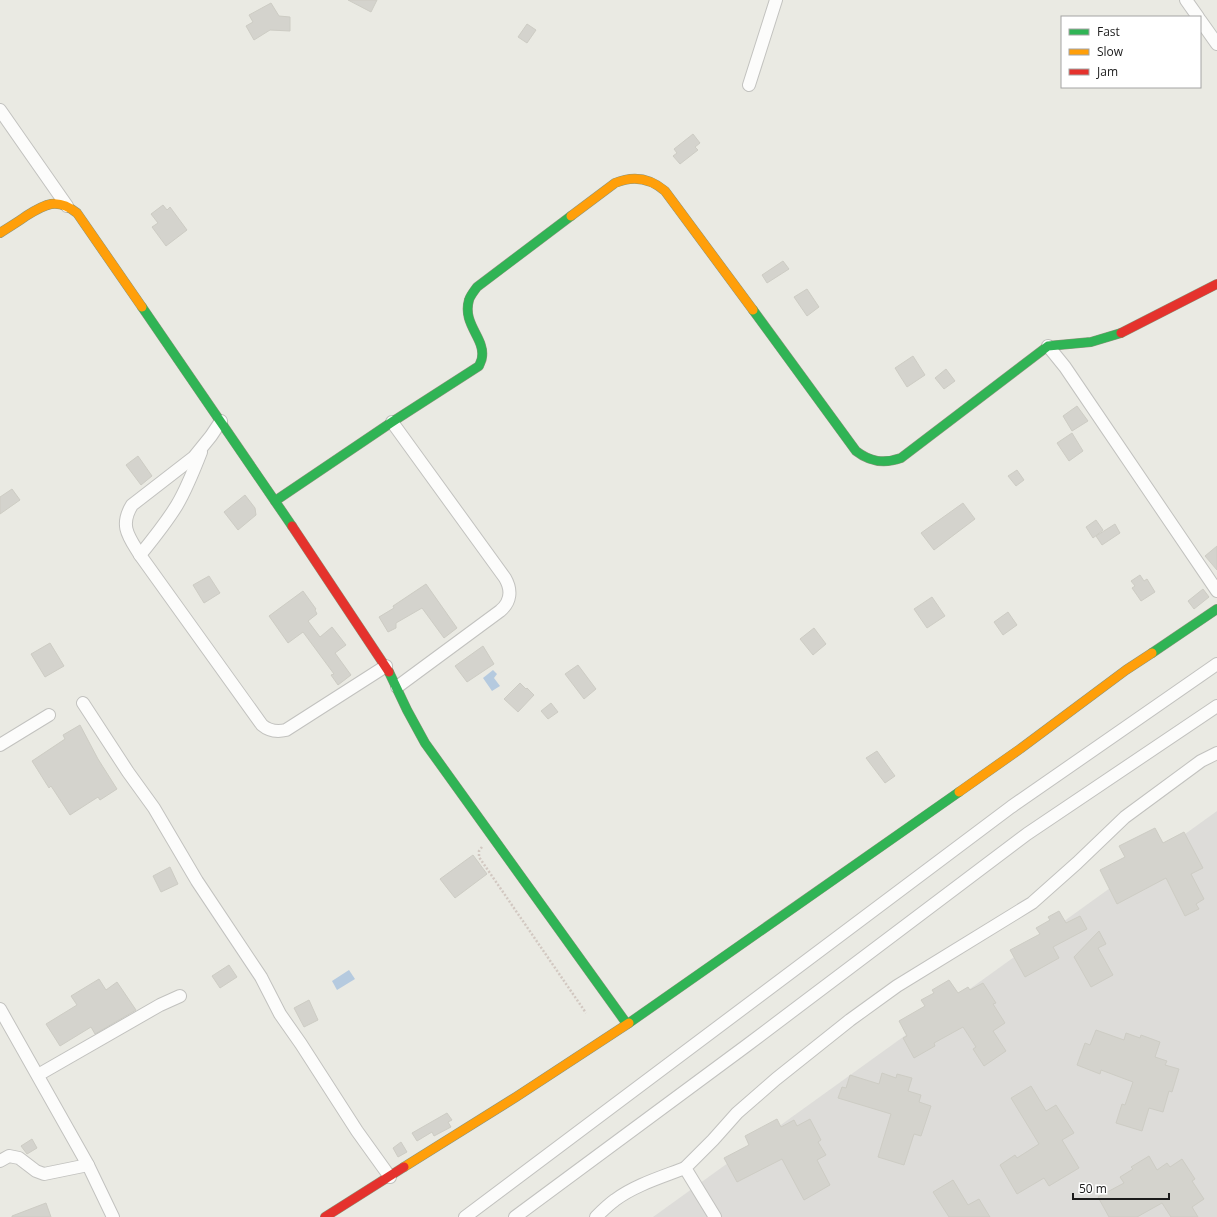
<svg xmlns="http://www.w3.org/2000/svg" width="1217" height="1217" font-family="'Open Sans',sans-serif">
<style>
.residential{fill:#dddcd9}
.water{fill:#b5cadf}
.building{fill:#d4d3cd;stroke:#cdccc4}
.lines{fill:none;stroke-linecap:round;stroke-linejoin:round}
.street-casing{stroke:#c2c2bf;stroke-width:14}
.fast-casing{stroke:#8b947b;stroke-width:10}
.slow-casing{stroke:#8b947b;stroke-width:10}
.jam-casing{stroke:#8b947b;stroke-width:10}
.path{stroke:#d2c8c1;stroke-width:2.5;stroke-dasharray:2 2;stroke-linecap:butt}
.street{stroke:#fcfcfb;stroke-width:12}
.fast{stroke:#30b455;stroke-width:9}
.slow{stroke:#ff9f0a;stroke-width:9}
.jam{stroke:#e5322d;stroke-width:9}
</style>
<rect width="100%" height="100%" fill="#eaeae3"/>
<path class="residential" d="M1217 811V1217H653Z"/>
<g class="water">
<path d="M493 670 497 674 494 678 500 686 492 691 483 678Z"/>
<path d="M349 970 355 979 337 990 332 981Z"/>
</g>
<g class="building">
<path d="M348 0H377L371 12Z"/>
<path d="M271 3 279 16 290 17V31L270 30 254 40 246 26 253 22 249 15Z"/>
<path d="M527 24 536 30 527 43 518 37Z"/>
<path d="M693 134 700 143 695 147 698 150 680 164 673 156 677 153 674 149Z"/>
<path d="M163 205 167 210 170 207 187 230 166 246 152 227 158 223 151 214Z"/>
<path d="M783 261 789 269 767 283 762 275Z"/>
<path d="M807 289 819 307 807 316 794 297Z"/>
<path d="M913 356 925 375 907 387 895 368Z"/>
<path d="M946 369 955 381 944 389 935 378Z"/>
<path d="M1077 406 1088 421 1072 431 1063 416Z"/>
<path d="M1072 433 1083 451 1069 461 1057 443Z"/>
<path d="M138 456 152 476 141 485 126 465Z"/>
<path d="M1017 470 1024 480 1016 486 1008 476Z"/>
<path d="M12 489 20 500 0 514V497Z"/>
<path d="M245 495 255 508 256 515 238 530 224 512Z"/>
<path d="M963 503 975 519 934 550 921 533Z"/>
<path d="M1096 520 1103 530 1093 538 1086 527Z"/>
<path d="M1115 524 1120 533 1102 545 1096 536Z"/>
<path d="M1217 546V570L1205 556Z"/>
<path d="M1140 575 1144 581 1147 579 1155 592 1141 601 1132 588 1135 586 1131 581Z"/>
<path d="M209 576 220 593 204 603 193 585Z"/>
<path d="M426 584 457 628 444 638 422 608 396 623V628L388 632 379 617 394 608 393 606Z"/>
<path d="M1203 589 1209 597 1194 609 1188 601Z"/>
<path d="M303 591 316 609 315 610 317 614 308 621 320 637 332 627 346 645 335 653 351 675 338 685 331 675 334 674 303 632 288 643 269 616Z"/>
<path d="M932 597 945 616 927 628 914 609Z"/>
<path d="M1008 612 1017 625 1003 635 994 622Z"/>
<path d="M814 628 826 644 813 655 800 639Z"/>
<path d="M50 643 64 666 45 677 31 654Z"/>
<path d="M483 646 494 664 467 682 455 666Z"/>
<path d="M578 665 596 689 584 699 565 674Z"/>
<path d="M520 683 526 689 527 688 534 695 518 712 504 699Z"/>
<path d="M551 703 558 712 548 719 541 711Z"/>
<path d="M80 725 98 759 117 789 100 800 98 797 70 815 51 786 49 788 32 761 65 739 63 735Z"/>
<path d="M877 751 895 776 885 783 866 758Z"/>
<path d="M1155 828 1163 843 1184 832 1203 868 1191 874 1204 899 1196 904 1199 909 1185 916 1166 878 1117 904 1100 870 1125 857 1119 846Z"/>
<path d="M473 855 487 874 455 898 440 879Z"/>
<path d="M170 867 178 884 161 892 153 876Z"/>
<path d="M1059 911 1066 923 1080 916 1087 929 1053 947 1059 958 1025 977 1010 950 1040 934 1036 928 1050 920 1048 917Z"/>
<path d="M1099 931 1106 944 1098 948 1113 975 1091 987 1074 957Z"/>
<path d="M229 965 237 977 220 988 212 976Z"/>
<path d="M99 979 106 990 117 982 136 1010 95 1034 91 1027 60 1046 46 1024 77 1005 71 996Z"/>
<path d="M949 980 958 993 968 987 970 990 983 983 996 1003 993 1004 1005 1023 993 1031 1006 1051 984 1066 973 1049 976 1047 963 1027 934 1043 935 1046 914 1058 903 1038 907 1036 899 1021 925 1006 921 1000 934 993 932 990Z"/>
<path d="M309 1000 318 1020 304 1027 294 1008Z"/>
<path d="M1096 1030 1124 1040 1126 1033 1140 1038 1141 1035 1160 1042 1155 1057 1167 1061 1165 1065 1179 1069 1172 1092 1169 1091 1163 1112 1149 1108 1142 1131 1116 1123 1122 1104 1125 1105 1133 1082 1101 1070 1100 1074 1077 1065 1085 1043 1090 1045Z"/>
<path d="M882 1073 896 1078 897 1074 912 1078 908 1091 921 1095 919 1102 931 1106 921 1136 914 1134 904 1165 878 1157 891 1114 838 1098 842 1087 846 1088 850 1075 879 1084Z"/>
<path d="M1031 1086 1046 1111 1056 1105 1074 1133 1062 1140 1079 1168 1049 1186 1044 1178 1017 1194 1000 1165 1015 1155 1017 1158 1039 1144 1011 1098Z"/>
<path d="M447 1113 452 1120 448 1122 451 1127 434 1136 432 1132 417 1141 412 1133Z"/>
<path d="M777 1119 781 1127 794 1120 797 1126 810 1119 821 1140 818 1142 826 1155 817 1160 830 1185 804 1200 782 1159 737 1182 724 1158 749 1145 745 1136Z"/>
<path d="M32 1139 37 1148 27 1154 21 1146Z"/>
<path d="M401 1142 407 1152 398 1157 393 1148Z"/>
<path d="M1149 1156 1157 1170 1167 1163 1170 1167 1182 1159 1195 1179 1192 1181 1204 1199 1192 1207 1198 1217H1171L1162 1203 1137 1217H1109L1098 1197 1124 1183 1120 1177 1133 1169 1131 1167Z"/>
<path d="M953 1180 968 1205 979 1199 990 1217H949L933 1192Z"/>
<path d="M46 1203 51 1217H12V1216Z"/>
</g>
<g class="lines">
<g class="street-casing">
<g id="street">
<path d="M1186 0 1198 17"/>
<path d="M1200 20 1217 44"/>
<path d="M749 85 776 0"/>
<path d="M0 110 67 206"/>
<path d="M1048 346 1065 367 1217 591"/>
<path d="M221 421 211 436 194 457 132 505C119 526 129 537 140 555L262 725C269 731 277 732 286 730L386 666"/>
<path d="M392 422 505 578C512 590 511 602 500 611L397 687"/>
<path d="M140 555C153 539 166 523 177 505 187 488 194 470 201 452"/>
<path d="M83 703 128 772 154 808 197 881 261 977 280 1014 301 1044 357 1131 390 1177"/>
<path d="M0 745 49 715"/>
<path d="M0 1009 88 1165 113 1217"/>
<path d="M38 1075 160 1005 180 996"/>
<path d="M0 1161 9 1156 19 1158 36 1171 44 1174 88 1165"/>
<path d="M465 1217 1011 807 1217 664"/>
<path d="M515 1217 746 1046 1027 834 1217 706"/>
<path d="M596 1217C602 1211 608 1205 615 1200 635 1185 662 1177 685 1168"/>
<path d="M715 1217 685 1168 713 1140 737 1113 776 1079 850 1020 897 986 1032 903 1077 863 1125 817 1201 761 1217 753"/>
</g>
</g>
<g class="fast-casing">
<g id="fast">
<path d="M142 307 292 526"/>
<path d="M753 310 856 451C870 462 884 464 901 458L1048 346 1091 342 1121 333"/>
<path d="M275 501 392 422 479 366C480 363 482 360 482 357 485 338 462 324 469 300 470 296 474 291 477 287L571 216"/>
<path d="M1152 653 1217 609"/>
<path d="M389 672 407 710 425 743 627 1024"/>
<path d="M629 1023 959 792"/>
</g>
</g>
<g class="slow-casing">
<g id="slow">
<path d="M571 216 615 183C634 175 650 178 665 191L753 310"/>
<path d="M0 233C9 227 18 222 26 216 45 204 57 197 77 213L142 307"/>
<path d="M959 792 1020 749 1126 670 1152 653"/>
<path d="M404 1167 516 1097 629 1023"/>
</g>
</g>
<g class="jam-casing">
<g id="jam">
<path d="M1121 333 1217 284"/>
<path d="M292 526 389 672"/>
<path d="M325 1217 404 1167"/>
</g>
</g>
<path class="path" d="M482 847 479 851V857L481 860 586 1013"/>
<use href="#street" class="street"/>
<use href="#fast" class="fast"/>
<use href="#slow" class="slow"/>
<use href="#jam" class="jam"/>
</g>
<rect x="1061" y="16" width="140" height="72" fill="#ffffff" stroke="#a4a4a4"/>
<rect x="1069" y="29" width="20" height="6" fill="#30b455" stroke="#a4a4a4"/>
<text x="1097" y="36" font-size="12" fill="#1b1b1b">Fast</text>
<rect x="1069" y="49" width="20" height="6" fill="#ff9f0a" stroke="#a4a4a4"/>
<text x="1097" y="56" font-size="12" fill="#1b1b1b">Slow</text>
<rect x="1069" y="69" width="20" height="6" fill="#e5322d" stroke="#a4a4a4"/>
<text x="1097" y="76" font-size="12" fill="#1b1b1b">Jam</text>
<path d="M1073 1193v6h96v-6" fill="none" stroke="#1b1b1b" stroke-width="2"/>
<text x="1079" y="1193" font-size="12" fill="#1b1b1b" stroke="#ffffff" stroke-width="3" paint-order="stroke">50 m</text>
</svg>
